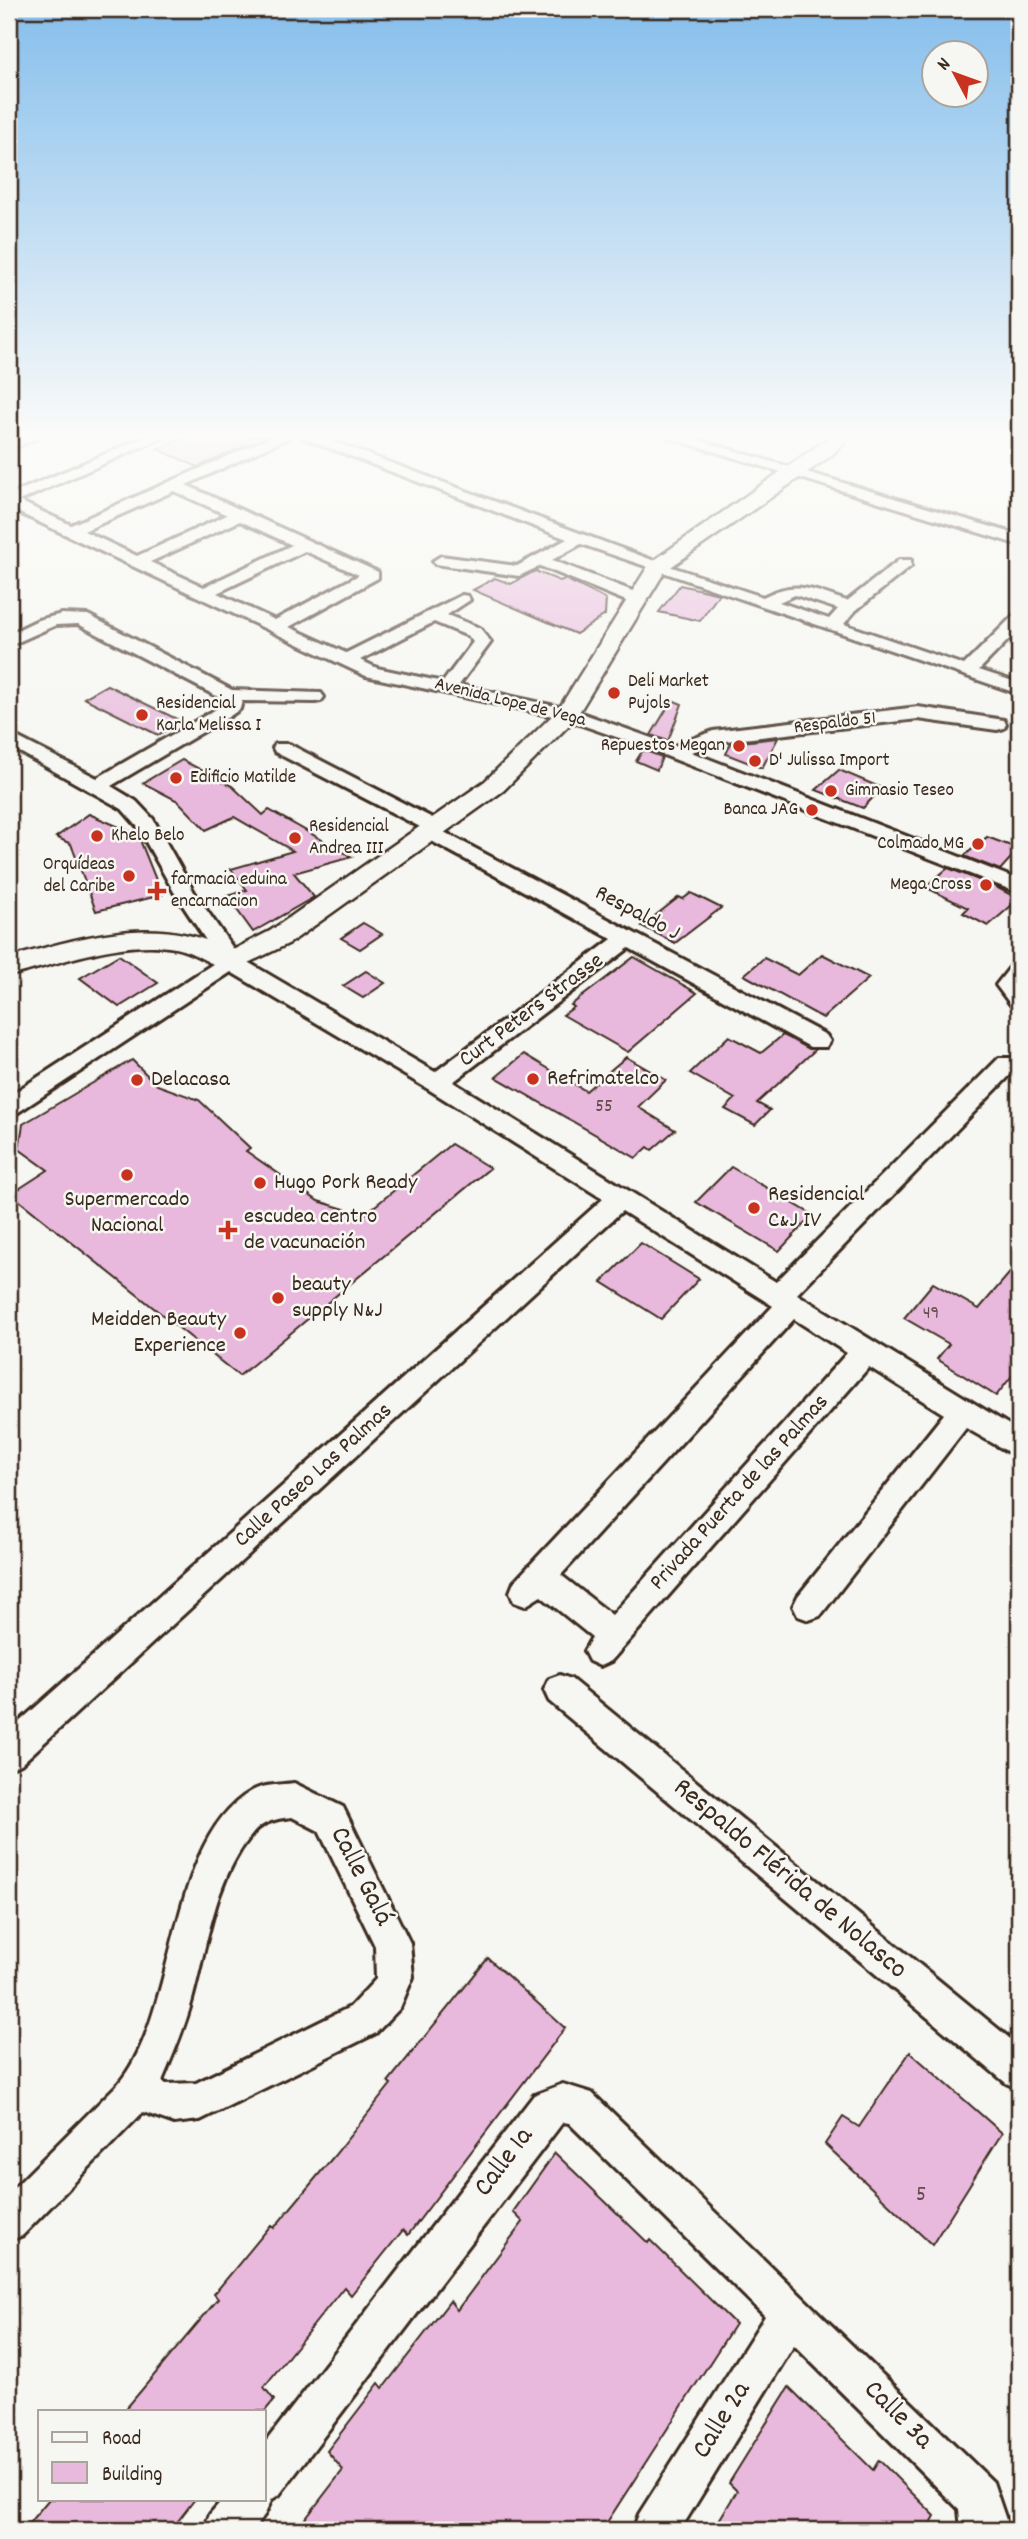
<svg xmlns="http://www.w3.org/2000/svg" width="1028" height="2539" font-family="Dekko,sans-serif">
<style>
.building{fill:#e8b9dc;stroke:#3b2a1e;stroke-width:2}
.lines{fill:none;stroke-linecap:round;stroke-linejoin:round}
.minor-casing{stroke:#3b2a1e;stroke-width:6}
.major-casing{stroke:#3b2a1e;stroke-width:5}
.minor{fill:#f6f6f2;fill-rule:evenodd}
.major{fill:#f6f6f2;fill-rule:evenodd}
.poi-dot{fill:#c8321e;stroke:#f6f6f2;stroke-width:2.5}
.labels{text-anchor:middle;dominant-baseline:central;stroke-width:5;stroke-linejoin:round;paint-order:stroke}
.far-poi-label{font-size:19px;fill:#3b2a1e;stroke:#f6f6f2;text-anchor:start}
.far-street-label{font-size:19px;fill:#3b2a1e;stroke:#f6f6f2}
.number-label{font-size:19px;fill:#664e4e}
.street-label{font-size:23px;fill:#3b2a1e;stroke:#f6f6f2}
.poi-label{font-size:23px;fill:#3b2a1e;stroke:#f6f6f2;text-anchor:start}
.near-number-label{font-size:23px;fill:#664e4e}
.near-street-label{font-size:28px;fill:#3b2a1e;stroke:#f6f6f2}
</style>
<rect width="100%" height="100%" fill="#f6f6f2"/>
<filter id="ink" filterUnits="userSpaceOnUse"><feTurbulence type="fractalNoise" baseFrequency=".0143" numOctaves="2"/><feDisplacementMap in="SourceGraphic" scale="14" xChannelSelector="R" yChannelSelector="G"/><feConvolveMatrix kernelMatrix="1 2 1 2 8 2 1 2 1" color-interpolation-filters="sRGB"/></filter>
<g filter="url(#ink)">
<g class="building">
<path d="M186 437H266L198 467 157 449Z"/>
<path d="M535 571 560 581 565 579 606 599 605 615 576 634 473 590 495 578 511 584Z"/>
<path d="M680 585 719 594 700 621 659 612Z"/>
<path d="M107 685 181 721 158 735 84 698Z"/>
<path d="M672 700 682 704 668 741 651 735Z"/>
<path d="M778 738 762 768 726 754 731 743Z"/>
<path d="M643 750 662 757 657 770 636 761Z"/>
<path d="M182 760 232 786 263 815 269 810 352 857 294 873 314 897 253 932 227 896 247 890 231 869 293 851 234 817 206 830 178 801 143 783Z"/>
<path d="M839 770 882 788 863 808 816 790Z"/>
<path d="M89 814 138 835 162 895 96 911 71 844 56 837Z"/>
<path d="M987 837 1019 849 1000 870 964 856Z"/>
<path d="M948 868 994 886 1019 899 988 926 963 913 968 908 925 887Z"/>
<path d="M691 893 721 908 675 943 642 926 679 897 683 899Z"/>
<path d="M363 923 382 934 360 949 341 938Z"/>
<path d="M822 954 869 978 823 1018 744 975 764 958 798 975Z"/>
<path d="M119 955 158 983 119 1007 80 978Z"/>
<path d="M634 957 697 993 628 1052 563 1015 574 1007 571 1005Z"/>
<path d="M366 971 385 983 363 998 343 986Z"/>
<path d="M783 1035 815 1050 757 1103 770 1110 755 1125 725 1109 735 1099 690 1073 729 1036 761 1053Z"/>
<path d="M524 1054 586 1091 626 1057 666 1080 638 1107 675 1130 652 1150 648 1147 636 1158 496 1077Z"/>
<path d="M132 1060 157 1085 199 1100 250 1148 246 1151 318 1201 364 1215 451 1144 490 1168 239 1376 11 1194 48 1170 19 1149 23 1124Z"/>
<path d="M731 1167 813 1215 779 1251 696 1202Z"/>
<path d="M641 1243 699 1279 661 1319 602 1282Z"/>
<path d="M1019 1262V1367L996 1396 937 1359 949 1344 904 1318 933 1283 979 1309Z"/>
<path d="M488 1958 565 2028 408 2235 403 2230 351 2295 344 2287 264 2387 274 2400 265 2411H124L218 2299 214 2294 271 2225 274 2228 334 2156 391 2084 388 2082Z"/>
<path d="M910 2052 1002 2133 932 2245 825 2144 843 2117 859 2127Z"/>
<path d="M555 2153 648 2243 650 2240 735 2324 602 2530H297L343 2470 327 2451 379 2383 383 2388 450 2301 457 2310 523 2222 513 2212Z"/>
<path d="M789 2387 873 2470 879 2460 935 2516 927 2530H713L737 2491 729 2483Z"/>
<path d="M49 2499H195L171 2530H23Z"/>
</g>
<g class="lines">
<g class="minor-casing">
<g id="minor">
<path d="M20 437H40L9 450V441Z"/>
<path d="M145 437H164L19 501 71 525 272 437H290L186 485 378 572V578L289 627 346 653 462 595 468 596 470 600 447 615 480 628 491 642 459 685 573 710 674 746 713 731 918 707 1004 720 1006 724 1004 728 997 730 918 719 717 742 691 752 1019 880V893L625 740 562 718 366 676 9 508V495ZM174 491 227 515 137 556 84 531ZM240 521 292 545 204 587 150 562ZM305 551 359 575 275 620 217 593ZM434 622 468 636 473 642 443 682 377 668 360 660Z"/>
<path d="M301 437H321L663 564 763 597C797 579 812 590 847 601L899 560H911V566L855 611 844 624 964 665 1013 616 1019 615V629L979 670 1019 683V694L581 544 552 560 643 595V603H631L540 566 519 576 435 564 433 561 441 556 517 566 567 539ZM795 595 838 609 829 619 779 602Z"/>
<path d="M667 437H688L1019 535V545Z"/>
<path d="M62 614 88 615 232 690 321 693 324 697 321 701 315 702 242 701 240 709 230 716 111 786 136 801 153 819 194 892 239 957 435 1072 612 939 424 837 421 833 424 829 275 752 273 748 275 744H289L444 824 447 828 444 832 826 1035 830 1041 826 1047H810L629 948 453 1082 776 1282 999 1058H1015L1019 1064 1015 1070 797 1294 1019 1431V1458L966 1428 820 1616 809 1620 798 1616 793 1606 798 1596 944 1414 869 1367 611 1661 600 1666 589 1661 584 1651 592 1637 541 1596 525 1606 514 1602 510 1592 514 1582 773 1306 622 1211 21 1764 9 1769V1731L603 1199 428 1089 231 972 17 1113 9 1115V1096L219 960 174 892 137 826 122 809 9 746V733L97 778 218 708 224 703V700L78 624 56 625 9 646V634L38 620ZM794 1319 847 1353 612 1615 561 1575Z"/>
<path d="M1019 964V1007L1011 1005 996 985 1011 966Z"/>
<path d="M560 1675 571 1679 1019 2046V2089L1006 2083 549 1701 544 1690 549 1679Z"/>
<path d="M294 1783 343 1807 410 1943 413 1977 400 2008 376 2033 200 2120 174 2123 143 2112 23 2235 9 2241V2193L118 2084C179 2013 166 1840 252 1791 264 1784 280 1785 294 1783ZM292 1817 319 1831 375 1946 376 1979 350 2007 196 2083 166 2084 162 2081C173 2055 185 2027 192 2000 207 1946 214 1882 250 1837 261 1822 274 1819 292 1817Z"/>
<path d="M563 2084 592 2093 993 2482 1006 2520 1005 2530H961L959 2509 794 2345 680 2530H633L639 2514 765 2316 569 2123 563 2122 279 2495 272 2499 265 2514 253 2530H204L210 2514 223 2499H264V2444L534 2095Z"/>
</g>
</g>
<g class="major-casing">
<path id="major" d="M830 437H849L832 455 665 571 575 719 503 791 290 943 231 971C211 966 196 952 175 948 119 939 63 963 9 976V958C82 937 159 912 231 951L270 931 485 781 558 710 650 563Z"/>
</g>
<use href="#minor" class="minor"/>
<use href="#major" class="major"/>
</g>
</g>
<linearGradient id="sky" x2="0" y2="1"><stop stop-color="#85beec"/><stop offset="0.55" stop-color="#fbfbf9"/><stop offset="1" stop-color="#fbfbf9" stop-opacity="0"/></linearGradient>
<rect width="1028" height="792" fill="url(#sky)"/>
<g class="poi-dot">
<circle cx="614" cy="693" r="7"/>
<circle cx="142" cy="715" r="7"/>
<circle cx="739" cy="746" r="7"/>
<circle cx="755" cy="761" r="7"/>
<circle cx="176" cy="778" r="7"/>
<circle cx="831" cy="791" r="7"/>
<circle cx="812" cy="810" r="7"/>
<circle cx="97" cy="836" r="7"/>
<circle cx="295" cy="838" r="7"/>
<circle cx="978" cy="844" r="7"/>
<circle cx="129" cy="876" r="7"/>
<circle cx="986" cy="885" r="7"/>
<path d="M153.5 880.5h7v7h7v7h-7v7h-7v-7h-7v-7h7z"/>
<circle cx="533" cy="1079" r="7"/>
<circle cx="137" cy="1080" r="7"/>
<circle cx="127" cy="1175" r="7"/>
<circle cx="260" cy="1183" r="7"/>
<circle cx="754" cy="1208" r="7"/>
<path d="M224.5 1219.5h7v7h7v7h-7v7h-7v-7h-7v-7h7z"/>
<circle cx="278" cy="1298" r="7"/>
<circle cx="240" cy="1333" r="7"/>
</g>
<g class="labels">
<g class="far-poi-label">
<text x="628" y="682">Deli Market<tspan x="628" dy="22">Pujols</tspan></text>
<text x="156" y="704">Residencial<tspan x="156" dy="22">Karla Melissa I</tspan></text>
<text x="725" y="746" text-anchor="end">Repuestos Megan</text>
<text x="769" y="761">D' Julissa Import</text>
<text x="190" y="778">Edificio Matilde</text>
<text x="845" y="791">Gimnasio Teseo</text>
<text x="798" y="810" text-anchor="end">Banca JAG</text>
<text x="309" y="827">Residencial<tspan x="309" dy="22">Andrea III</tspan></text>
<text x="111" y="836">Khelo Belo</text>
<text x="964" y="844" text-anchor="end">Colmado MG</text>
<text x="115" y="865" text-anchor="end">Orquídeas<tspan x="115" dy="22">del Caribe</tspan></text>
<text x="171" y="880">farmacia eduina<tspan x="171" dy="22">encarnacion</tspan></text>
<text x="972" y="885" text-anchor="end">Mega Cross</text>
</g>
<g class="far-street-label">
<text transform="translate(510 703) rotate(14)">Avenida Lope de Vega</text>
<text transform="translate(835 724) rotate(-7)">Respaldo 51</text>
</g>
<g class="number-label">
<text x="604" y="1107">55</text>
<text x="931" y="1314">49</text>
</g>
<g class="street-label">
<text transform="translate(637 914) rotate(28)">Respaldo J</text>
<text transform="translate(532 1011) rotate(-37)">Curt Peters Strasse</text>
<text transform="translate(314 1476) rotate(-42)">Calle Paseo Las Palmas</text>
<text transform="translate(740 1493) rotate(-48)">Privada Puerta de las Palmas</text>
</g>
<g class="poi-label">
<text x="547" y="1079">Refrimatelco</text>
<text x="151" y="1080">Delacasa</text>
<text x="274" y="1183">Hugo Pork Ready</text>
<text x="768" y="1195">Residencial<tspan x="768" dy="26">C&amp;J IV</tspan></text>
<text x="127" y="1200" text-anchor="middle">Supermercado<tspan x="127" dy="26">Nacional</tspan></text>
<text x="244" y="1217">escudea centro<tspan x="244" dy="26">de vacunación</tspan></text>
<text x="292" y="1285">beauty<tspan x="292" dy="26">supply N&amp;J</tspan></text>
<text x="226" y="1320" text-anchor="end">Meidden Beauty<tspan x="226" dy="26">Experience</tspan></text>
</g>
<g class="near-number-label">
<text x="921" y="2195">5</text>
</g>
<g class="near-street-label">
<text transform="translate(360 1877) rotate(63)">Calle Galá</text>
<text transform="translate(789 1880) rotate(40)">Respaldo Flérida de Nolasco</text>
<text transform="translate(505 2163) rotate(-53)">Calle 1a</text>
<text transform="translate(897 2416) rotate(45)">Calle 3a</text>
<text transform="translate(723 2421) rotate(-58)">Calle 2a</text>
</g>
</g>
<rect width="1028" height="2539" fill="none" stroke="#f6f6f2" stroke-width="35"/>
<rect x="18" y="18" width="993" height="2504" fill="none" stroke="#3b2a1e" stroke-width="2.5" filter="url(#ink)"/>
<rect x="38" y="2410" width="228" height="91" fill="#f6f6f2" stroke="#aba49d" stroke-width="2"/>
<rect x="52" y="2432" width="35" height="10" fill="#f6f6f2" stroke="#aba49d" stroke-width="2"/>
<text x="102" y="2444" font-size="21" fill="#3b2a1e">Road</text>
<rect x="52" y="2462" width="35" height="21" fill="#e8b9dc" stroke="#aba49d" stroke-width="2"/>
<text x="102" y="2480" font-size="21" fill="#3b2a1e">Building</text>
<g transform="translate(955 74) rotate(311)"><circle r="33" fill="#f6f6f2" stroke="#aba49d" stroke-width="2"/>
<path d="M0-5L12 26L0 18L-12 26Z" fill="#c8321e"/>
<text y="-10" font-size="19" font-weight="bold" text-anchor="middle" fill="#3b2a1e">N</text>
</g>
</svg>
